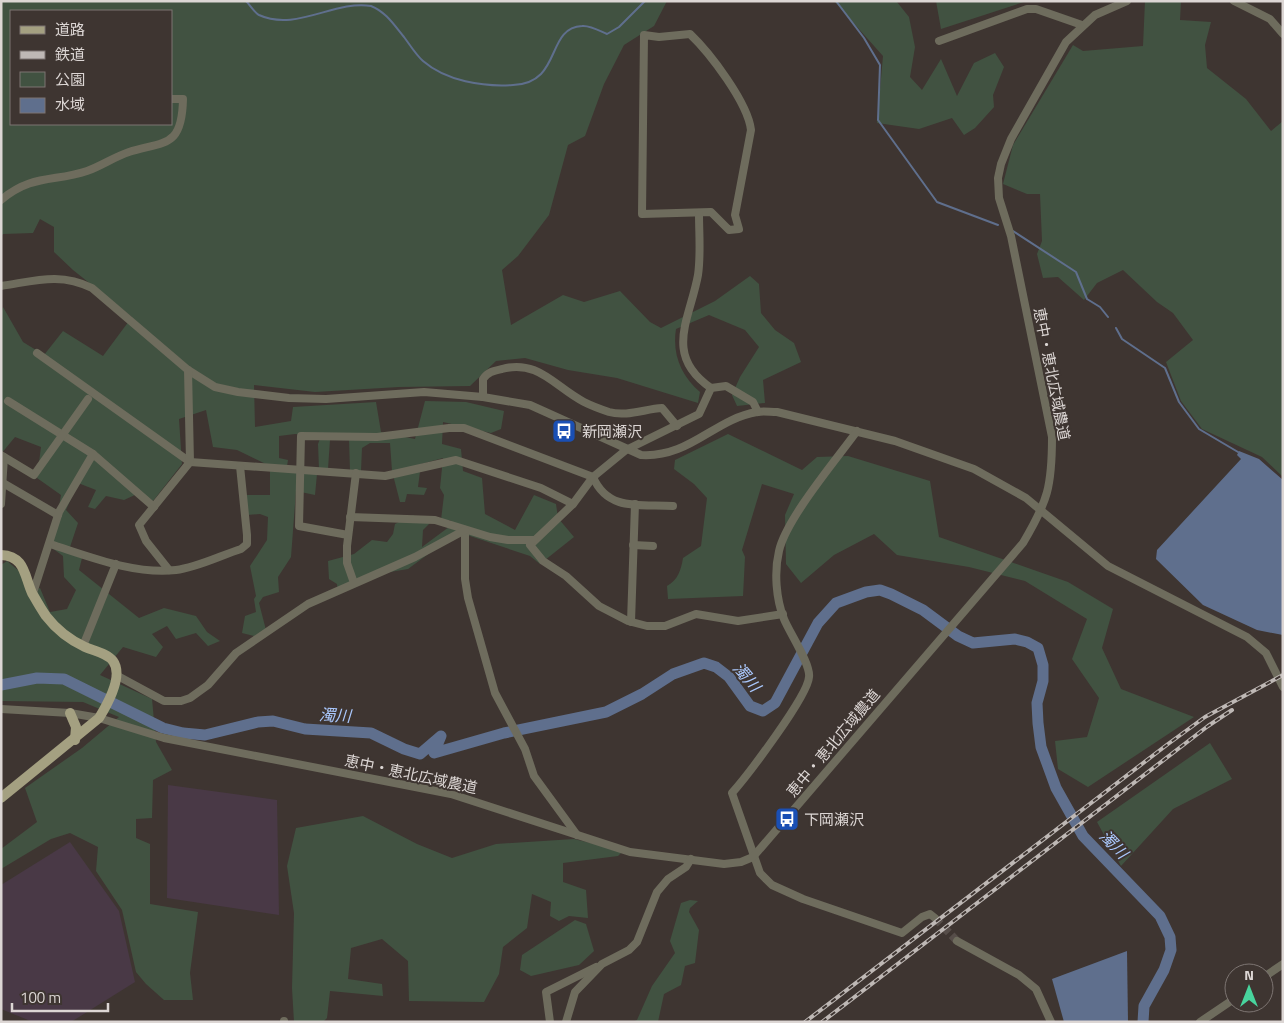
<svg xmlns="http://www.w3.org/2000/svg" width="1284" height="1023" font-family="'Titillium Web','Noto Sans JP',sans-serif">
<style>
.industrial{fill:#493946}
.green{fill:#415241;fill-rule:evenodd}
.water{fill:#5f6f8d}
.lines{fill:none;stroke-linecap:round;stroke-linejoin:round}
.stream{stroke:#5f6f8d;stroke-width:2}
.river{stroke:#5f6f8d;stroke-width:11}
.minor-tunnel{stroke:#564d49;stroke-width:8;stroke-dasharray:8 4;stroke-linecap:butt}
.minor{stroke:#6e6c5d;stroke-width:8}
.major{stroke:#a4a081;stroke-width:10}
.rail-casing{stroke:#beb8b5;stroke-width:4}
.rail{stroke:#3e3531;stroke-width:2;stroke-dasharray:5.5;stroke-linecap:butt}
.labels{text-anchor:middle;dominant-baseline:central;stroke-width:4;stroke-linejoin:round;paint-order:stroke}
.street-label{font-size:15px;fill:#dcd6d4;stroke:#3e3531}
.poi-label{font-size:15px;fill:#dcd6d4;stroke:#3e3531;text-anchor:start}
.water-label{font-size:16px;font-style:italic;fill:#aac8fd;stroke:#3e3531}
</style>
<rect width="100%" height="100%" fill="#3e3531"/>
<g class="industrial">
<path d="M168 785 277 800 279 915 167 898Z"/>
<path d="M70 842 119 911 135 982 71 1022H33L1 1009V885Z"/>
</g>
<g class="green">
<path d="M1 1H667L654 26 624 45 604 84 585 136 568 145 549 215 518 256 502 270 511 325 563 295 584 302 620 291 650 322 661 328 715 301 750 276 759 284 761 313 775 330 794 343 801 362 763 380 765 403 737 406 732 395 740 377 759 347 745 330 709 315 676 329C672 354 681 376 700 392L698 403 617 378 568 370 525 358 496 361 470 386 399 387 315 392 254 385 255 427 291 421 293 407 376 402 381 432 415 439 425 401 466 402 504 411 501 429 491 433 443 422 442 444 461 449 463 471 482 478 485 514 515 530 534 495 556 504 558 518 574 537 540 564 530 556 458 532 408 569 360 577 349 589 338 593 337 584 329 579 328 561 354 554 372 540 387 542 393 534 395 524 413 515 422 523 431 522 423 530 422 547 453 524 450 520H441L444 495 440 488 443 458 421 464 418 487 427 488 424 495 407 494 405 502H400L392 471 390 443H370L362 448 361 471H350L349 439 330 440 328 469H319L318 444 321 436 295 434 279 436V458L288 460 287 466 317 474 315 495 296 491 291 557 278 577 279 592 263 597 259 603 266 630 254 636 242 633 245 616 256 612 254 599 256 596 250 566 267 540 268 517 260 514 247 515 245 495H270V466L237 450 213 447 206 410 179 419 182 464 153 501 137 494 124 500 106 496 95 509 88 507 96 490 78 483 66 510 78 523 68 553 82 558 79 570 139 618 164 608 196 616 207 632 220 641 208 646 196 633 176 639 167 626 152 634 163 647 156 657 123 647 100 675 152 699 156 742 172 770 153 780 152 818 136 819V838L150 844V904L198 912 190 973 193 1000H164L146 984 136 972 122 910 96 871 98 847 70 833 51 839 1 869V849L37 822 25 788 82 748 119 717 83 702 1 701V565L7 561 18 570 30 592 40 588 50 612 67 609 76 590 64 577 63 556 52 548 61 495 37 478 41 447 15 437 1 454V315L3 307 23 342 44 355 63 331 103 356 132 317 73 270 54 252V227L40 219 33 233 3 234 1 237ZM11 11H171V124H11Z"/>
<path d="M834 1 897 2 909 17 915 47 910 77 922 90 941 59 957 96 974 63 995 53 1004 67 993 95 994 107 975 128 964 135 952 118 919 129 877 123 883 56Z"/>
<path d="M936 1H1027L941 29Z"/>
<path d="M1145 1H1181L1180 20 1211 22 1205 45 1207 68 1246 99 1271 131 1283 121V477L1262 457 1202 429 1181 401 1166 362 1193 340 1173 313 1157 302 1123 270 1097 283 1084 300 1058 277 1043 278 1037 254 1042 241 1040 194H1027L1003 184 1013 145 1073 45 1083 51 1143 46Z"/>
<path d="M728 434 802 470 817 457 848 456 930 481 939 537 1068 582 1113 609 1102 648 1121 689 1194 717 1088 787 1058 769 1055 741 1087 737 1099 698 1072 659 1087 619 1025 581 969 567 897 555 874 534 834 555 801 583 786 564 785 515 794 494 762 484 742 550 745 557 743 596 668 599 667 586C678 580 681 570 683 558L701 546 707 498 694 484 674 469 675 460Z"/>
<path d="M1210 743 1232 779 1173 809 1121 866 1097 822Z"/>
<path d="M363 816 417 844 452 858 496 844 574 839 623 851 618 856 563 863V882L586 890 588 918 569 916 559 921 550 916 551 902 532 894 527 928 503 947 499 974 484 1002 409 1001 408 961 382 939 351 948 348 979 382 984 383 996 330 991 327 1018 323 1022H294L292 988 294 913 287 866 296 828Z"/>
<path d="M690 900 698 901 690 908 689 912 699 930 695 963 685 966 681 985 664 994 658 1022H632L637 1020 652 986 675 953 670 941 681 903Z"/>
<path d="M575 920 586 924 594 951 579 965 531 976 520 970 522 955Z"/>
</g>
<g class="water">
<path d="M1239 451 1259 459 1283 480V635L1257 630 1203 605 1156 559 1157 550 1241 459 1237 455Z"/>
<path d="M1127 951 1128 1022H1064L1052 979Z"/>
</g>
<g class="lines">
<g class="stream">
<path d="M246 1C250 5 255 13 259 15 296 32 334 0 371 6 386 12 394 25 404 37 410 45 416 55 423 61 446 81 483 87 513 85 563 83 545 28 582 26 590 25 600 31 607 34L619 27 645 1"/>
<path d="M836 1 864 38 880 65 878 120 937 202 998 225"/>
<path d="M1013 231 1076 272 1087 299 1100 307 1108 317"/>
<path d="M1116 328 1122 339 1165 368 1179 402 1199 429 1238 452"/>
</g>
<path class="river" d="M1 685 37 678 64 679 163 728 183 733 205 735 258 722 273 721 305 729 371 733 404 749 420 754 441 736 434 753 504 733 606 712 642 694 673 674 704 663 716 667 729 677 750 706 763 711 775 703 818 623 836 603 866 592 880 590 891 594 923 610 958 636 973 643 1015 639 1027 642 1038 648 1043 665V681L1037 703 1038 723 1041 747 1056 788 1083 836 1160 916 1170 937 1171 950 1164 970 1144 1006 1143 1022"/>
<path class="minor-tunnel" d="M935 918 957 941"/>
<g class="minor">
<path d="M1234 1 1270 19 1283 34"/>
<path d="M690 34C710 53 748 103 751 130L735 215 739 229 729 230 711 212 642 214 644 35 659 37Z"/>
<path d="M939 41 1027 9H1036L1082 25"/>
<path d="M1 200C32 174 54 182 87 171 101 166 114 157 129 152 166 141 182 147 183 99H171"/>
<path d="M699 214C699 234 701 255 698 275 690 319 663 355 711 388"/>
<path d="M1 286C35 281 60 272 92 288L188 370 215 387 238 392 289 398 326 399 424 392 483 397 530 405 641 455C690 458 714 419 757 412 763 411 770 412 777 412L895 441 974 469 1026 498 1108 566 1247 637 1266 653 1283 687"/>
<path d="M37 353 190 462 385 476 456 460 541 488 573 504"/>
<path d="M483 397V379C488 372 493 371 502 369 538 359 555 387 584 402 592 406 600 409 609 412 626 417 645 409 662 408L677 426"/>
<path d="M8 401 93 454 154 507"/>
<path d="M758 412 753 402 726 386 711 388 699 414 626 450 593 477 573 504 530 545 543 561 566 576 599 606 628 621 647 626H665L696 614 738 621 783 614"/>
<path d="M857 431C836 460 786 519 779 551 774 572 776 599 784 619 789 632 811 664 809 677 808 696 747 776 732 793L760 873 772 885 803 899 902 933 922 917 930 914 935 918"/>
<path d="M1 455 4 457 1 504"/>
<path d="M4 457 34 475 88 399"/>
<path d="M3 483 58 515"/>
<path d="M350 517 435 520 490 537 508 540H534"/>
<path d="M465 530V579L468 598 495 693 525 749 534 776 577 835"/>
<path d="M348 535 299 526 301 436 377 437 449 428H464L593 477C608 512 641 504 673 506"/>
<path d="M50 544C88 556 135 575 176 570 196 568 222 555 241 549L247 544V535L240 466"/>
<path d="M633 545 653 546"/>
<path d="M169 570 146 541 139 525 190 462 188 370"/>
<path d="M354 583 347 563V546L356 473"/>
<path d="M33 593 59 512 93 454"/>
<path d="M631 622 635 504"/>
<path d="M83 646 116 564"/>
<path d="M116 675 164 701H181L190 698 208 685 236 653 308 604 415 557 465 530"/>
<path d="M1 709 70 713 99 718 164 738 451 794 630 852 724 864 741 862 753 857 1023 543C1048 501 1052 486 1052 437L1011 236 999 198 998 178 1001 164 1011 139 1066 42 1095 15 1127 1"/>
<path d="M957 941 1019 975 1036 989 1051 1022"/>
<path d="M1264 977 1283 964"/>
<path d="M284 1022V1021"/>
<path d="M550 1022 546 992 596 967"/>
<path d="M566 1022 575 992 602 964 629 950 637 942 657 892 668 879 686 867 691 859"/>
<path d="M1200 1022 1234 999"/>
</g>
<g class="major">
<path d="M1 555C25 556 24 575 32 593 36 600 41 609 46 616 56 629 70 640 85 647 94 651 107 653 113 661 124 676 107 705 99 718L1 798"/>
<path d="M70 713 76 727 75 740"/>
</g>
<g class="rail-casing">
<g id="rail">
<path d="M805 1022 1168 744 1205 717 1283 675"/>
<path d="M822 1022 1208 726 1232 710"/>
</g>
</g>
<use href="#rail" class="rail"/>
</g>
<defs>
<g id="bus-square" transform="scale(1.25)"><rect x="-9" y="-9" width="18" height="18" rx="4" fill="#1a4fb4" stroke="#3e3531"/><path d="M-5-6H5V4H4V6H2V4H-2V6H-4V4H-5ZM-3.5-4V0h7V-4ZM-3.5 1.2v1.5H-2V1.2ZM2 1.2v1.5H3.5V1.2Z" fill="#fff"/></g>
</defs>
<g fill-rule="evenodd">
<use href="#bus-square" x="564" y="431"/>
<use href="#bus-square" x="787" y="819"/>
</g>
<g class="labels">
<g class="street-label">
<text transform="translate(1052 374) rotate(79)">恵中・恵北広域農道</text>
<text transform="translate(833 743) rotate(-50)">恵中・恵北広域農道</text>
<text transform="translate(411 774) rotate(12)">恵中・恵北広域農道</text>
</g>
<g class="poi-label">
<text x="582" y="431">新岡瀬沢</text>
<text x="804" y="819">下岡瀬沢</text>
</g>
<g class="water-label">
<text transform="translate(747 677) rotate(50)">濁川</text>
<text transform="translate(335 715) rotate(3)">濁川</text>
<text transform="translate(1114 844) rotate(46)">濁川</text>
</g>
</g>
<rect width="1284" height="1023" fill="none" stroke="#dcd6d4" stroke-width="5"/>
<rect x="10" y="10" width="162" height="115" fill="#3e3531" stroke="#7d7572"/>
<rect x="20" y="26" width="25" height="8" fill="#a4a081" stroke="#7d7572"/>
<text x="55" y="35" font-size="15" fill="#dcd6d4">道路</text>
<rect x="20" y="51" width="25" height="8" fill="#beb8b5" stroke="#7d7572"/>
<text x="55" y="60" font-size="15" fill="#dcd6d4">鉄道</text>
<rect x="20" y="72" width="25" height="15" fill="#415241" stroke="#7d7572"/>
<text x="55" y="85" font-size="15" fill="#dcd6d4">公園</text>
<rect x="20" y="98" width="25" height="15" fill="#5f6f8d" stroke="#7d7572"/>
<text x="55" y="110" font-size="15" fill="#dcd6d4">水域</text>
<g transform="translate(1249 988)"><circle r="24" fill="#3e3531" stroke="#7d7572"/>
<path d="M0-4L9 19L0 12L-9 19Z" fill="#48d49d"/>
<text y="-8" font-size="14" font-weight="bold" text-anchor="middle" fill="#dcd6d4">N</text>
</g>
<path d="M12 1003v8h96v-8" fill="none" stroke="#dcd6d4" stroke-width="2.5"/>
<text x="20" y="1003" font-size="15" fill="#dcd6d4" stroke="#3e3531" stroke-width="4" paint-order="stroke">100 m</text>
</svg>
